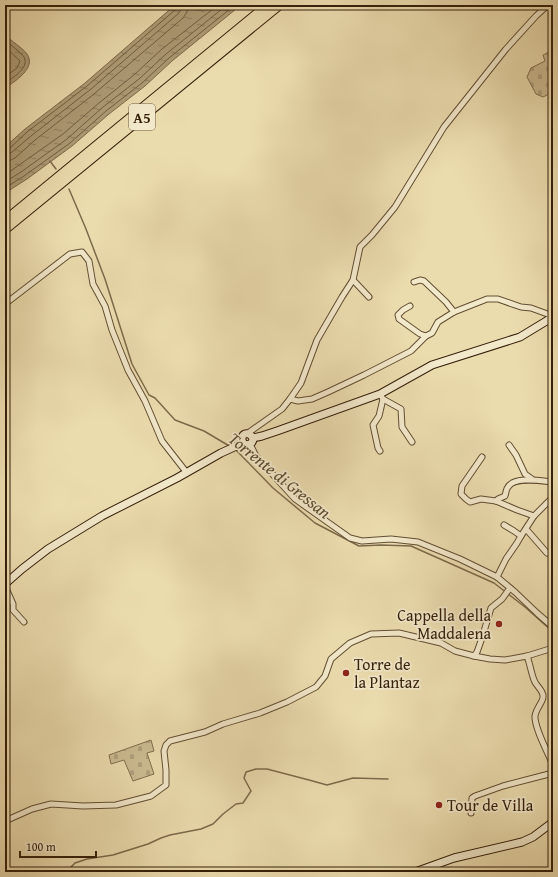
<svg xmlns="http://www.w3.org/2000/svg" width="558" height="877" font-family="'Gentium Book Plus',serif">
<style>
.cemetery{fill:url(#cemetery-stones);stroke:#806e4e}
.water{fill:url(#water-ripples);stroke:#7d6a4b}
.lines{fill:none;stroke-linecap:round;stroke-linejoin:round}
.shore{stroke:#715e40;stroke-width:1}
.stream{stroke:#7d6a4b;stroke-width:1.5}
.street-casing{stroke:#624e33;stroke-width:7}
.secondary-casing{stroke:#351f0a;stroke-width:9}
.highway-casing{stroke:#351f0a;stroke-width:11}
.street{stroke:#f2e8ca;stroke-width:5}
.secondary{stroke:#f2e8ca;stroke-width:7}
.highway{stroke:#ebdcae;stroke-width:9}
.poi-dot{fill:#8f2418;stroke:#f2e8ca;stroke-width:1.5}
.labels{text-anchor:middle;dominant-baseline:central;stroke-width:3.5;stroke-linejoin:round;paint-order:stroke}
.shield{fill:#f2e8ca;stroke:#6e5b44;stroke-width:1}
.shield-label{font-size:15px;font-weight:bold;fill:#351f0a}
.poi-label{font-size:16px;fill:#351f0a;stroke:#f2e8ca;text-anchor:start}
.water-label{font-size:17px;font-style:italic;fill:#5f4b30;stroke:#f2e8ca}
</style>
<defs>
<pattern id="cemetery-stones" width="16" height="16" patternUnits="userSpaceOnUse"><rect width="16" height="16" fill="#ccbc92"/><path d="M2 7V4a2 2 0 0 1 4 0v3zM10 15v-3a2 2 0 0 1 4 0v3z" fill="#b0a17d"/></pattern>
<pattern id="water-ripples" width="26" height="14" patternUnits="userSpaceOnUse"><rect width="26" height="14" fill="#ad9c76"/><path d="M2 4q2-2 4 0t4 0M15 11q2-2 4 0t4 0" fill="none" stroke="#8e7f5f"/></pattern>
</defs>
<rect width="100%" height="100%" fill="#ebdcae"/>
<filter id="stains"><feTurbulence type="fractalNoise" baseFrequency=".005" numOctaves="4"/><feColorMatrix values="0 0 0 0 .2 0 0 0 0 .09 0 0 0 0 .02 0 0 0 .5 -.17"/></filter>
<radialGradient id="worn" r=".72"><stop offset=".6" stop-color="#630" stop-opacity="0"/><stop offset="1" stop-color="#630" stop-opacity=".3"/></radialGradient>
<g class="cemetery">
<path d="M553 50V92L543 97 536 94 527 77 531 68 545 61 543 55Z"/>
<path d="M151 740 154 751 147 753 154 774 133 781 124 760 111 764 109 755Z"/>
</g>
<g class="water">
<path d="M175 5H241L172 61 145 86 109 114 72 146 27 179 5 193V147L25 129 85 83Z"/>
<path d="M5 35C10 40 24 49 27 54 37 68 14 82 5 88Z"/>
</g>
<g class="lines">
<g class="shore">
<path d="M5 40C10 45 21 52 24 57 30 68 12 78 5 83"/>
<path d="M5 47 20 61 17 68 5 77"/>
<path d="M5 150 9 149 27 132 87 86 175 10 177 5"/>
<path d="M5 155 9 154 12 152 31 136 91 89 179 13 181 9 182 5"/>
<path d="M5 161 11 160 15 158 35 140 94 94 183 18 187 12 188 5"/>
<path d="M5 175 63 134 99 103 135 74 162 49 218 5"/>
<path d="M5 182 21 172 67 139 103 107 139 79 166 54 227 5"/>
<path d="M5 188 24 176 70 143 106 111 142 83 169 58 235 5"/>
</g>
<g class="stream">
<path d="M50 161 56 169"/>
<path d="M69 189 86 229 105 279 132 364 149 395 155 398 175 420 204 431 231 447"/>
<path d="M236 450 273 488 315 523 359 546 381 545 411 546 494 583 525 607 553 632"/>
<path d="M66 872 75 863 87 859 113 855 148 844 161 838 170 835 201 829 213 824 223 814 236 804 243 803 251 791 244 778 246 772 256 769H267L309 780 327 785 353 778 388 779"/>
</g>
<g class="street-casing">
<g id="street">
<path d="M353 280 369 297"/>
<path d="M414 282 420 280 424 281 446 302 454 312"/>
<path d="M5 304 70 254 82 252 89 261 93 284 105 306 112 330 128 370 145 401 162 441 187 473"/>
<path d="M410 306 403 310 398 315 399 319 420 334 426 336 432 333 438 322 454 312 487 299H498L521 307 531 308 553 316"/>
<path d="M290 399 298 401 312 399 328 392 364 375 411 351 426 336"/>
<path d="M383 399 401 409 402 427 412 442"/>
<path d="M248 433 282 409 290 399 301 383 317 340 342 297 353 280 360 247 372 235 395 207 444 127 506 49 536 16 548 5"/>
<path d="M250 444 256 456 295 499 350 538 362 541 391 539 418 542 460 559 497 577 515 592 537 613 553 627"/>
<path d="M509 445 516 455 525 474 532 479"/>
<path d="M380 451 378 448 373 425 379 416 383 399 380 394"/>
<path d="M482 457 462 486 461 494 466 499 470 502 481 499 496 501 517 510 534 516"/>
<path d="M496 501 498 499 505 496C506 493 506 489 508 487 514 476 542 481 553 482"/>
<path d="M526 529 547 553"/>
<path d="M521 536 534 516 553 497"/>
<path d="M497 577 506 559 517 543 521 536 514 531 504 525"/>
<path d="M5 586 13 604V610L24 622"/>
<path d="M474 656 477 652 482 638 491 608 502 599 510 588"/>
<path d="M527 656 553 648"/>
<path d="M471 813 472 798 475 796 503 786 553 773"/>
<path d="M5 821 32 809 51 804 83 806 116 805 151 796 166 785V770L164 751 166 745 170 741 205 732 223 724 260 713 287 702 316 687 325 676 331 659 350 643 371 634 399 633 441 643 455 651 474 656 490 659 505 660 527 656C530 664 531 672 534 680 536 686 543 690 543 696 544 701 536 708 535 716 534 727 548 753 553 765"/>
</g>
</g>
<g class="secondary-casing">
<g id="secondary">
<path d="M253 438 262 436 277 431 380 394 432 365 520 337 553 317"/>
<path d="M243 443C239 434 248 430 253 438"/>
<path d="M5 584 22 569 48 549 102 516 177 478 221 453 243 443 246 445C251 444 253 443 253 438"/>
<path d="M415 872 454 858 522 842 533 837 553 822"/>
</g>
</g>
<g class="highway-casing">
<g id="highway">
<path d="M5 221 268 5"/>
<path d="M5 229 279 5"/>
</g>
</g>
<use href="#street" class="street"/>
<use href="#secondary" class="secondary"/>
<use href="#highway" class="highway"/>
</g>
<g class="poi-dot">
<circle cx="499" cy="624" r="4"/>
<circle cx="346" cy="673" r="4"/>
<circle cx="439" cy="805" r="4"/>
</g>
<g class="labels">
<rect class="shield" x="129" y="104" width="26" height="26" rx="3"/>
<g class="shield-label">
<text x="142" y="117">A5</text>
</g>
<g class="poi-label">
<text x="491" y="615" text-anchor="end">Cappella della<tspan x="491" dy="18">Maddalena</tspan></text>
<text x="354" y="664">Torre de<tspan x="354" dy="18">la Plantaz</tspan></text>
<text x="447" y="805">Tour de Villa</text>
</g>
<g class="water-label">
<text transform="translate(280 475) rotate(39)">Torrente di Gressan</text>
</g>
</g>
<rect width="558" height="877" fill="none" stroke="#ebdcae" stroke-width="20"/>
<rect x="6" y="6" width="546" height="865" fill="none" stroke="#351f0a" stroke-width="2"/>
<rect x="10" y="10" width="538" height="857" fill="none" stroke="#351f0a"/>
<path d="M20 851v6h76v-6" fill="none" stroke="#351f0a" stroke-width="2"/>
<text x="26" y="851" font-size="12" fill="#351f0a" stroke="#f2e8ca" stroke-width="3" paint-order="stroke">100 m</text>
<rect width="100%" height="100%" filter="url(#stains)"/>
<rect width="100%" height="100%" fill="url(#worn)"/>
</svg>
